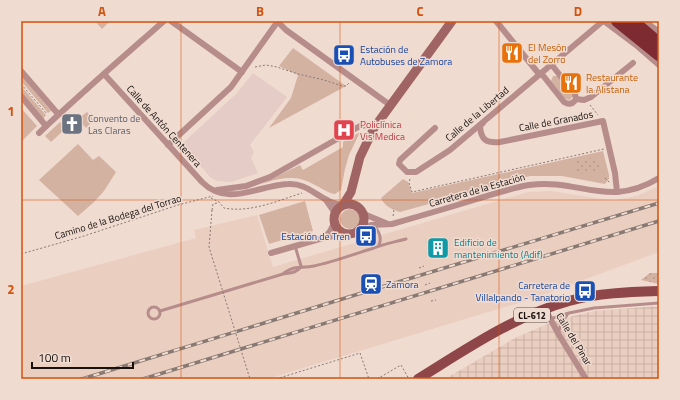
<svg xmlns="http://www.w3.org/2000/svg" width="680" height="400" font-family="'Titillium Web',sans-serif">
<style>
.industrial{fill:url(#industrial-grid)}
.education{fill:#e5ccc6}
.built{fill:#eacec0}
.green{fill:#d4b2a2}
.park{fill:url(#park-dots)}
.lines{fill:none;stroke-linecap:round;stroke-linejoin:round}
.path{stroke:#877972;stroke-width:1;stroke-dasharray:2 2;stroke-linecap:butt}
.lane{stroke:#b78d8c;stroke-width:3}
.street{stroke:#b78d8c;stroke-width:6}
.secondary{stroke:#a06464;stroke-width:9}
.primary{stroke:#8e4648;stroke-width:10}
.highway{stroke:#7d2b30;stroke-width:12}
.rail-casing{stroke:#887972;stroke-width:3.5}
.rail{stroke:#f0dbd1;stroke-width:2;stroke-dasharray:6;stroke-linecap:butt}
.path-bridge{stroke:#877972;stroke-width:1;stroke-dasharray:2 2;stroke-linecap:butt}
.grid{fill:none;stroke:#d3520c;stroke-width:1;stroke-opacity:0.55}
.labels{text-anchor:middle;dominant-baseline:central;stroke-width:3;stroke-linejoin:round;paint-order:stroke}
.shield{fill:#f0dbd1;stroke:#584d47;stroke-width:1}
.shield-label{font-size:9px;font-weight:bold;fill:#17100c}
.food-label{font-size:10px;fill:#c56008;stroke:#f0dbd1;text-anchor:start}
.transit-label{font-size:10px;fill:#164399;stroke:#f0dbd1;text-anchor:start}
.street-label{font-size:10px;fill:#17100c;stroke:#f0dbd1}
.worship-label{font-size:10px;fill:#5b616d;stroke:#f0dbd1;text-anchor:start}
.health-label{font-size:10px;fill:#be3a42;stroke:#f0dbd1;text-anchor:start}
.culture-label{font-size:10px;fill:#0d838f;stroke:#f0dbd1;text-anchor:start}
.neatline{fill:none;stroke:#d3520c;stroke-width:1.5}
.grid-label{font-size:13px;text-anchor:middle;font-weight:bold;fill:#d3520c}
</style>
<defs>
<pattern id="industrial-grid" width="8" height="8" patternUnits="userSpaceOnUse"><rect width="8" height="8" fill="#eacec0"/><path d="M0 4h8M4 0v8" fill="none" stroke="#c8b0a4"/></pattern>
<pattern id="park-dots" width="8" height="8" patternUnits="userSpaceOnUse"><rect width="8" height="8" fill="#d4b2a2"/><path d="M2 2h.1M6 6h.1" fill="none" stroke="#b5988a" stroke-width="1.8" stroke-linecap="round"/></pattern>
</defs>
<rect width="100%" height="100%" fill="#f0dbd1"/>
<path class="industrial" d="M659 306V379H445L515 338 545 325 573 316 594 311Z"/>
<path class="education" d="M253 73 287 97 250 145 254 152 251 158 258 173 231 182 217 181 210 177 186 149 184 142 236 94Z"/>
<path class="built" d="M659 186V252L535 298 267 379H21V286L196 238 194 230 257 215 273 267 528 192 551 191 601 199 615 200 637 196Z"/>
<g class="green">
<path d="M95 21H110L102 29Z"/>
<path d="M293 48 346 86 269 128 291 98 298 75 279 66Z"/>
<path d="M21 75 51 111 48 113 21 81Z"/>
<path d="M553 76H558L573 96 570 100 565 99 551 81Z"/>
<path d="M21 86 46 115 43 119 21 92Z"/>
<path d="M21 108 37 126 21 142Z"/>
<path d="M87 112 94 120 86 128 78 119Z"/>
<path d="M60 122 65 129 51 142 45 136Z"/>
<path d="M360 132 349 155 345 169 341 190 335 194C327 193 322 188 315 185 295 174 281 178 261 184L300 165 303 170 343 147V142Z"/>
<path d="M78 144 93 160 99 156 116 172 104 191 94 202 78 216 39 180Z"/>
<path d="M603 151 609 175V179L605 184 562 176H530L400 212C393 210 384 206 381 198L403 179 408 182 412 193Z"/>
<path d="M305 201 313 231 269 244 259 215Z"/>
<circle cx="350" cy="219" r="10"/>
</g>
<g class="park">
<path d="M597 157 600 171 577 174 575 161Z"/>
<path d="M650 273H659V284L641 280Z"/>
</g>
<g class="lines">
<g class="path">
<path d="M255 67 266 65 277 67 298 74 324 80 342 86H346L349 83"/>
<path d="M21 84 47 114"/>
<path d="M590 105 598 115"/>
<path d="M605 178 610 183"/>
<path d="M410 179 409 183 412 192 604 149"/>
<path d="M211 198 219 202 224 208C250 213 277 201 302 193"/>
<path d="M212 210 213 204 217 203"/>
<path d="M393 216 394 212 393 208"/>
<path d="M21 254 84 236 178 205 213 196"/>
<path d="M419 268 424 266"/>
<path d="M425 285 430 283"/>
<path d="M431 301 436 300"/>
<path d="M276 379 360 353 369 379"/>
<path d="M377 379 401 365 409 379"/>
</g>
<g class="lane">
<path d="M373 226C379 229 382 239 379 245"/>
<path d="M295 246 301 266"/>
<path d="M284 273C296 264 302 269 314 266 334 262 354 254 374 248 383 244 395 242 406 239"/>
<circle cx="154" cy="313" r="6"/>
<path d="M160 311 283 274C289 273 298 273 301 266"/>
<path d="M550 319 569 313 594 308 659 303"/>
<path d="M559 331 561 323 567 315"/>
</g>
<g class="street">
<path d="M171 21 242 72"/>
<path d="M277 21 286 30 390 105"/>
<path d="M496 21 539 74"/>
<path d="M604 21 636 45 659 65"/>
<path d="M645 21 659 32"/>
<path d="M21 71 58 114"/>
<path d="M541 73 564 102C569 105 573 104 576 99L575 94 551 64"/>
<path d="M104 74 202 182C228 208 258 185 288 184 304 183 313 193 327 200 331 203 337 204 342 205"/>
<path d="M21 96 46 126"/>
<path d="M576 99 584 100 591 97 633 63"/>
<path d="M483 123 480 126C481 141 487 143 500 142L603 121 615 173 617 192"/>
<path d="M435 128 400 160 399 164 407 172H416L450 150 603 21"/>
<path d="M39 133C79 95 122 58 164 21"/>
<path d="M168 145 231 87 278 21"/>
<path d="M217 190 246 186 270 177 360 126 376 124"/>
<path d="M326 200 335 213"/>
<path d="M364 214 388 224"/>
<path d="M361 228 371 225 392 224C420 216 448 208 477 199 494 194 511 188 529 185 579 178 608 209 659 178"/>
<path d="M323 237 329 233 335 222"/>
<path d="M271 253 323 238 345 234"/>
<path d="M545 309 559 335 586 379"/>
</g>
<g class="secondary">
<circle cx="349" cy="219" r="15"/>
<path d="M343 205 351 192 360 157 374 128 452 21"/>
</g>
<path class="primary" d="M418 379C465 350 514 316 569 301 598 293 629 292 659 291"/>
<g class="highway">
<path d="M617 21 659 55"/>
<path d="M633 21 659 43"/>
</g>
<g class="rail-casing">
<g id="rail">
<path d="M82 379 365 292 659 203"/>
<path d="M143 379 659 221"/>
</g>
</g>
<use href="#rail" class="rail"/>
<path class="path-bridge" d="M212 210 209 247 250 379"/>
</g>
<path class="grid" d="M181 21V379M340 21V379M499 21V379M21 200H659"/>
<defs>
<g id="restaurant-square" transform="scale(1.15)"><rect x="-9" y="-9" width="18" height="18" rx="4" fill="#e8710a" stroke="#f0dbd1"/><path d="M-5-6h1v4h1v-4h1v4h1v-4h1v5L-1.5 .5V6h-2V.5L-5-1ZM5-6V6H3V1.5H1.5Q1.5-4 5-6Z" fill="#fff"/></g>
<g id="bus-square" transform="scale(1.15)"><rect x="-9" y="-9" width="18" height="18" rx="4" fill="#1a4fb4" stroke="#f0dbd1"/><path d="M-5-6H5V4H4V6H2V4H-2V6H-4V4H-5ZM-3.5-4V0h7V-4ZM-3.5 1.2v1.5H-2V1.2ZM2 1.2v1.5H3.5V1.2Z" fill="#fff"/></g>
<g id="church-square" transform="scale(1.15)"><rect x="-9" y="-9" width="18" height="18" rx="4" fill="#6b7280" stroke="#f0dbd1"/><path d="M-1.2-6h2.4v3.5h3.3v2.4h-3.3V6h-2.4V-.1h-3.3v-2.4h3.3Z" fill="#fff"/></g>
<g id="hospital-square" transform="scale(1.15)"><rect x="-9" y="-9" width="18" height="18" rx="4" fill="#e0444e" stroke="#f0dbd1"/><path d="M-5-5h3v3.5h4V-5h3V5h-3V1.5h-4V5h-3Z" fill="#fff"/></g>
<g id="building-square" transform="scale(1.15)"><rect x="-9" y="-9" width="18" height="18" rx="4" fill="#0f9aa8" stroke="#f0dbd1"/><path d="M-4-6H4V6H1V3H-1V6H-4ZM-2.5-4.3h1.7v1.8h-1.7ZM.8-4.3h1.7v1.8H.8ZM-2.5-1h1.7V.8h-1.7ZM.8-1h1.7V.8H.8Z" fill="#fff"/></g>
<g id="station-square" transform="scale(1.15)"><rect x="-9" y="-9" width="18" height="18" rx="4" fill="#1a4fb4" stroke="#f0dbd1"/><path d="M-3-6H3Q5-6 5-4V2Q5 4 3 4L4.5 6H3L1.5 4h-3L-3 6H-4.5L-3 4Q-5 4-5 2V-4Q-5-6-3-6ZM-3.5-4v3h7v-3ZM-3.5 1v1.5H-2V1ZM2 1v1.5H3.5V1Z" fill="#fff"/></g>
</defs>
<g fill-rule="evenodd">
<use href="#restaurant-square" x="512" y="53"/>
<use href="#bus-square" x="344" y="55"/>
<use href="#restaurant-square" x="571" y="83"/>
<use href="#church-square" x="72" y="124"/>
<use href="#hospital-square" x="344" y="130"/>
<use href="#bus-square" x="366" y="236"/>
<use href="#building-square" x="438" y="248"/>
<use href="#station-square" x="371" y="284"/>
<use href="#bus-square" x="585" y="291"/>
</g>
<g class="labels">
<rect class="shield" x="514" y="308" width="36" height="14" rx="3"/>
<g class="shield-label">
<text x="532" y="315">CL-612</text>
</g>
<g class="food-label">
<text x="528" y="47">El Mesón<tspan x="528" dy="12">del Zorro</tspan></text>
<text x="586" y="77">Restaurante<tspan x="586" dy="12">la Alistana</tspan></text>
</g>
<g class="transit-label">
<text x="360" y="49">Estación de<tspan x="360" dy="12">Autobuses de Zamora</tspan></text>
<text x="350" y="236" text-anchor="end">Estación de Tren</text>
<text x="386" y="284">Zamora</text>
<text x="570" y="285" text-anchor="end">Carretera de<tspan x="570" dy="12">Villalpando - Tanatorio</tspan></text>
</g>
<g class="street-label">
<text transform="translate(477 114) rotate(-40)">Calle de la Libertad</text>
<text transform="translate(556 121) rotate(-11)">Calle de Granados</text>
<text transform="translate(164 126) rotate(48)">Calle de Antón Centenera</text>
<text transform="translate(477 190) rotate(-16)">Carretera de la Estación</text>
<text transform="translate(118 217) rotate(-17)">Camino de la Bodega del Torrao</text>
<text transform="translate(574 339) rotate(59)">Calle del Pinar</text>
</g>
<g class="worship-label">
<text x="88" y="118">Convento de<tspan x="88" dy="12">Las Claras</tspan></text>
</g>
<g class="health-label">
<text x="360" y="124">Policlínica<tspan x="360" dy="12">Vis Medica</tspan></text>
</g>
<g class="culture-label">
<text x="454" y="242">Edificio de<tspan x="454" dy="12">mantenimiento (Adif)</tspan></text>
</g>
</g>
<rect width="680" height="400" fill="none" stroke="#f0dbd1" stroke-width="44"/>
<path d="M32 362v6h101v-6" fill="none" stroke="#17100c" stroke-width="2"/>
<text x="38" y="362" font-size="12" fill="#17100c" stroke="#f0dbd1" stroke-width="3" paint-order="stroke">100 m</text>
<rect x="22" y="22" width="636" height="356" class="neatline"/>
<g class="grid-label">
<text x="102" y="16">A</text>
<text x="260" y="16">B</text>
<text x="420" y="16">C</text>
<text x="578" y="16">D</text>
<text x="11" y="116">1</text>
<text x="11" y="294">2</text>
</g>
</svg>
